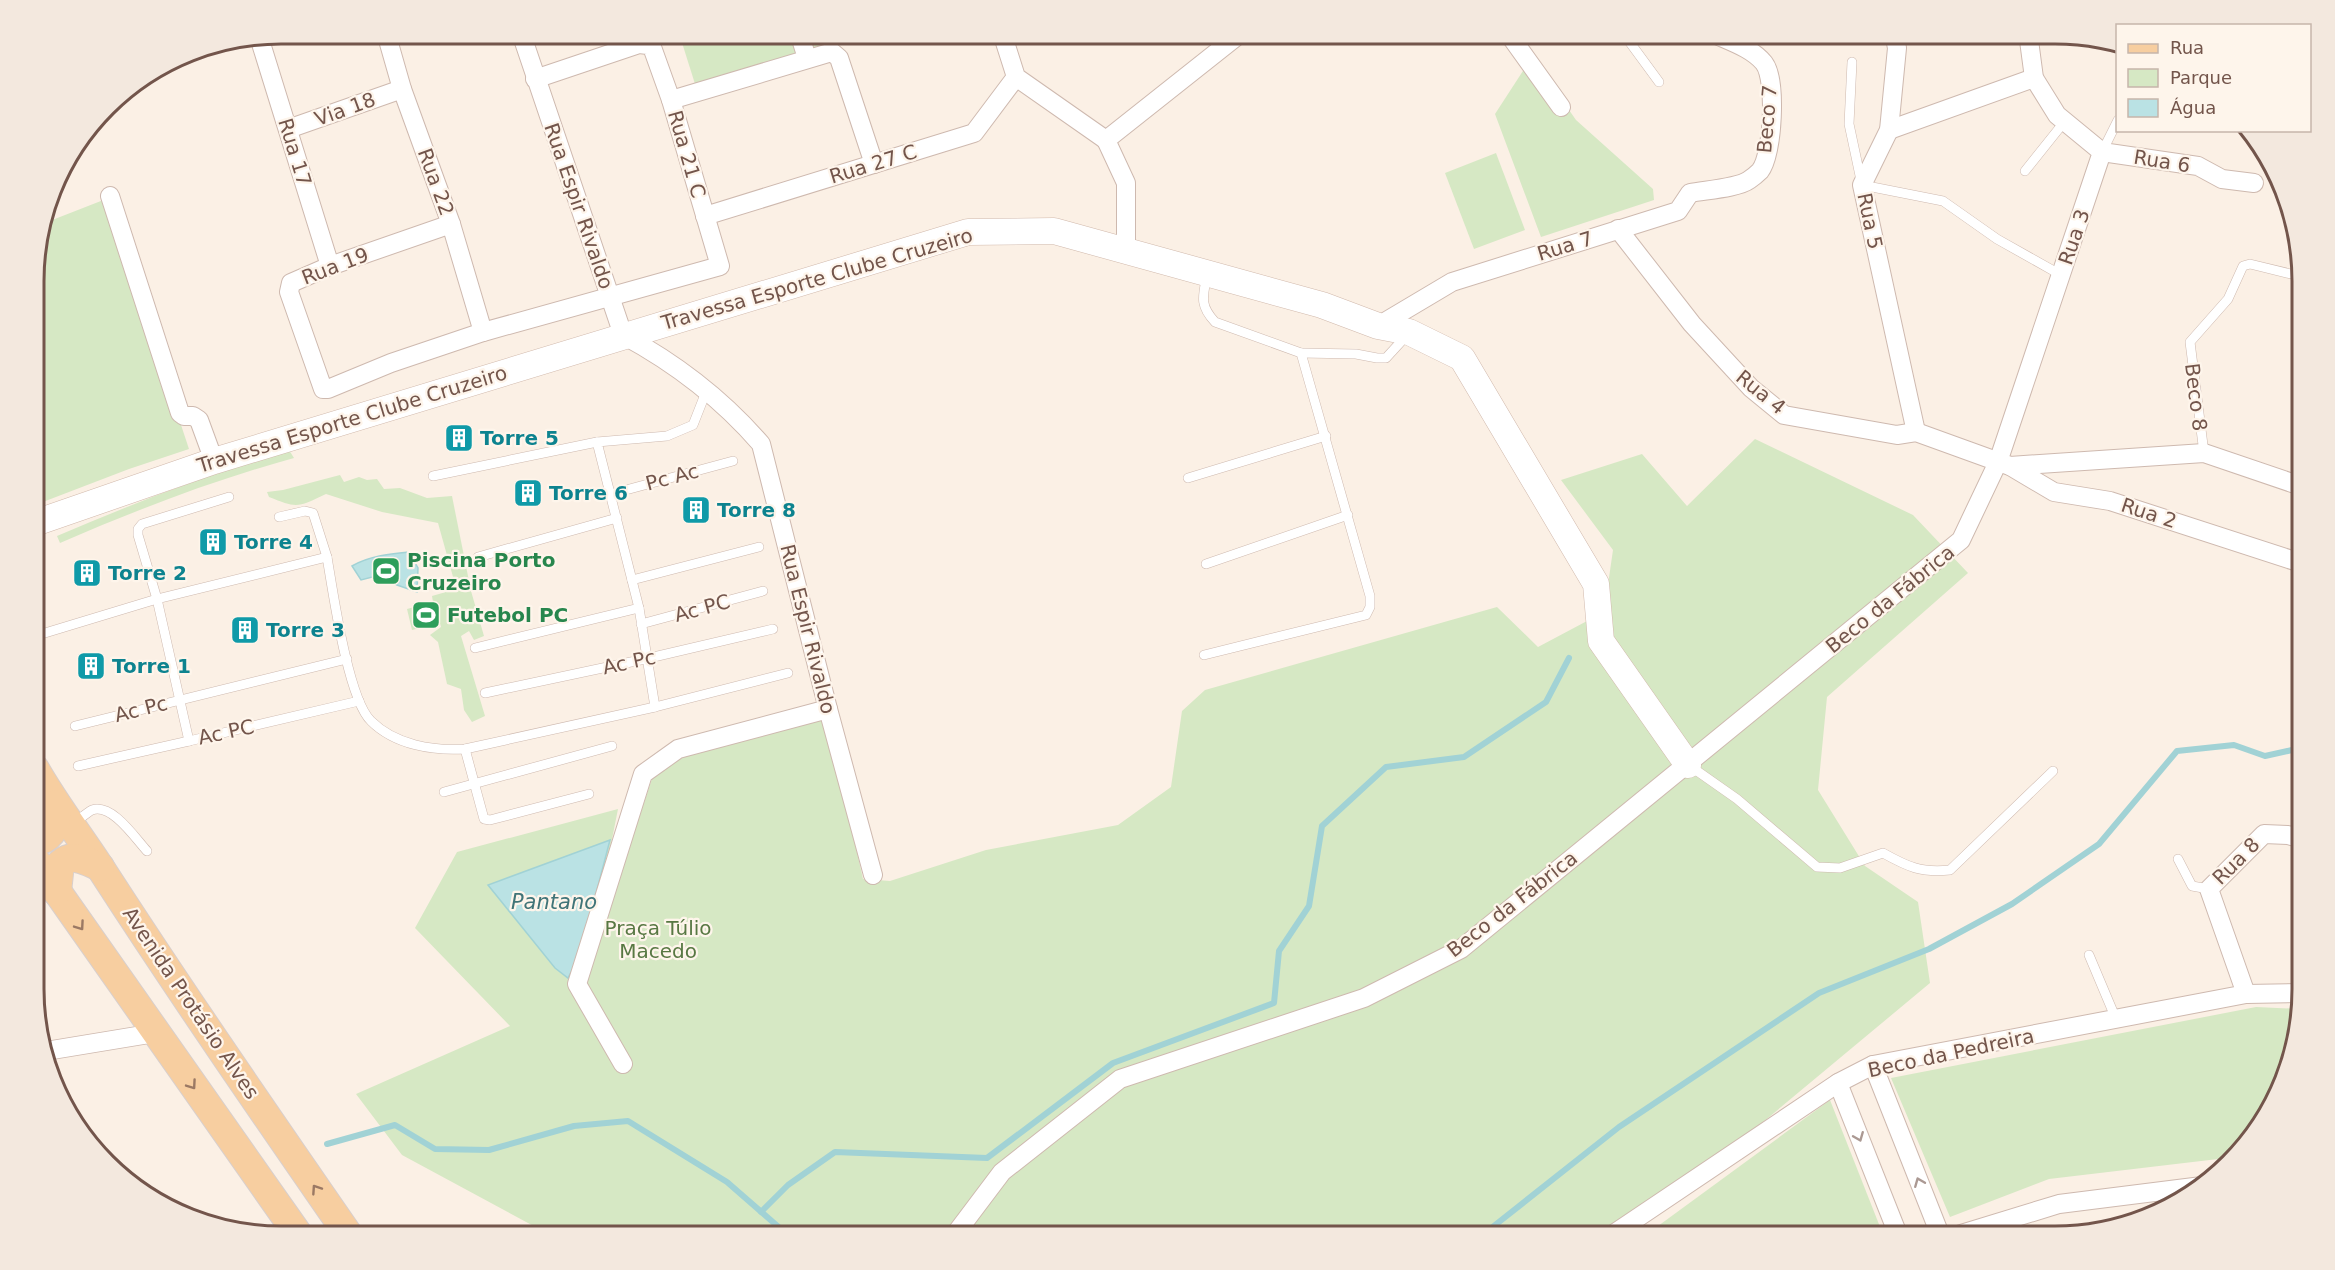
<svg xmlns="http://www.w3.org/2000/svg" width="2335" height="1270" font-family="'DejaVu Sans',sans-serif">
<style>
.green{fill:#d6e8c4}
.water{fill:#bae2e4;stroke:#a1d2d5;stroke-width:1.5}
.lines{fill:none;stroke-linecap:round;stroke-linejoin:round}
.stream{stroke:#a1d2d5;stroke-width:6}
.lane-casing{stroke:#ceb9af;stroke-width:10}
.street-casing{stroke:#ceb9af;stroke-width:20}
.secondary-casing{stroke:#d1b9ac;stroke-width:27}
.primary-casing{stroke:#d8cfcd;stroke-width:30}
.lane{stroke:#fff;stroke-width:9}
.street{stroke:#fff;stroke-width:18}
.secondary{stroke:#fff;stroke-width:26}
.primary{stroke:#f7cea0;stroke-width:28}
.oneway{stroke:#9b7964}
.oneway2{stroke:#ab9993}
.labels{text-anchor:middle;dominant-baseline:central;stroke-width:4.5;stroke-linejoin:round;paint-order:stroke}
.street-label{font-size:20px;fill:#73554b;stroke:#fef5eb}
.culture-label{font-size:20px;font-weight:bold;fill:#0d838f;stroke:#fef5eb;text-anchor:start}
.leisure-label{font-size:20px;font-weight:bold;fill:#27864d;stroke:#fef5eb;text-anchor:start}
.park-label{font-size:20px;fill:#587843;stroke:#fef5eb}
.water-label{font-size:21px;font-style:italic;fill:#407478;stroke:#fef5eb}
.rim{fill:none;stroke:#73554b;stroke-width:3}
</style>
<rect width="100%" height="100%" fill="#fbf0e5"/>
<g class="green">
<path d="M679 33H823L831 60 700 100Z"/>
<path d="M1532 57 1576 120 1653 189 1654 200 1541 237 1495 114Z"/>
<path d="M1496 153 1525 230 1474 249 1445 173Z"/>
<path d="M106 199 189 449 129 469 35 505V248L42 224Z"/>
<path d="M1755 439 1913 515 1968 573 1827 697 1818 790 1865 866 1918 902 1930 983 1625 1237H554L402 1155 356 1094 510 1026 415 928 457 852 618 809 584 980 653 776 682 754 827 719 863 879 890 881 986 850 1118 825 1171 787 1182 711 1205 690 1497 607 1538 647 1604 612 1613 550 1561 480 1642 454 1687 506Z"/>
<path d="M289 450 294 458C214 480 136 510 60 543L57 536C134 503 210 474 289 450Z"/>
<path d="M340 475 344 482 359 477 367 480 377 479 384 489 400 488 427 498 452 496 471 591 484 636 474 640 469 631 461 636 485 716 472 722 464 710 461 689 447 684 438 642 430 635 441 627 440 623 412 630 407 609 433 602 432 596 446 592 455 584 438 523 382 512 326 494C297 508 297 508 269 497L267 492 283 490Z"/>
<path d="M2256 1007 2301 1009 2269 1113 2235 1157 2049 1179 1950 1217 1891 1078Z"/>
<path d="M1830 1100 1884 1237H1643Z"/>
</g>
<g class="water">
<path d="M409 552 418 568 417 592 397 585 380 575 361 580 352 566C369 556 389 554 409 552Z"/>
<path d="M610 840 580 955 568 978 555 968 488 885Z"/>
</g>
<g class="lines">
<g class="stream">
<path d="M327 1144 395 1125 435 1149 489 1150 574 1126 628 1121 727 1182 790 1237"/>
<path d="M761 1212 788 1185 835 1152 987 1158 1113 1063 1274 1003 1279 951 1309 906 1322 826 1386 767 1464 757 1546 702 1569 658"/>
<path d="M1475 1237 1485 1233 1619 1127 1819 993 1929 949 2012 904 2099 844 2177 751 2234 745 2265 756 2301 748"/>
</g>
<g class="lane-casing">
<g id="lane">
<path d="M1623 33 1659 82"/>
<path d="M1750 51 1753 33"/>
<path d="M1852 62 1849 124 1862 185 1943 201 1997 239 2061 275"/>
<path d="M2102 152 2118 120"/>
<path d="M2025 171 2065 121"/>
<path d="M1301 353 1356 354 1377 358H1386L1408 334"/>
<path d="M2204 453 2190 342 2228 299 2243 266 2250 264 2291 274"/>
<path d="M433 476 597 442"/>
<path d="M1188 478 1326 436"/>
<path d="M611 494 733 461"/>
<path d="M229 497 142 524 138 529V535L157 599 189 741 359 701"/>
<path d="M279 517 305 511 313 513 327 557"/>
<path d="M478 557 617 518"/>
<path d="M1206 564 1348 515"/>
<path d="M632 580 759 547"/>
<path d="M641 624 763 591"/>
<path d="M35 636 157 599 327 557C333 592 348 699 371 721 395 745 433 751 465 749L655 707 639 608 597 442 667 436 693 425 706 392"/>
<path d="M475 648 639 608"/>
<path d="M1204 655 1366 615 1370 607V596L1301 353 1215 322C1199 305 1203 296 1207 275"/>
<path d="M485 693 645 659 773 629"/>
<path d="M655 707 788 673"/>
<path d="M75 726 347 659"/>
<path d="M465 749 484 819 490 820 589 794"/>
<path d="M78 766 189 741"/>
<path d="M1690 766 1737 799 1817 867 1840 868 1883 853C1908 867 1921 873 1950 870L2053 771"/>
<path d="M444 792 612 746"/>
<path d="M73 824C79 820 86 813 92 810 112 803 135 838 147 851"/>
<path d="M2178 859 2192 886 2209 889"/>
<path d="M2089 955 2116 1019"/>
</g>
</g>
<g class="street-casing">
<g id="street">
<path d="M386 33 402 89 451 224 483 332"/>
<path d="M521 33 623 335C675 363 723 400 761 444L828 709 873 875"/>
<path d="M799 33 807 58"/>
<path d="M1002 33 1016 77 1106 140"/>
<path d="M1508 33 1561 107"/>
<path d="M1894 33 1897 48 1889 130 1862 185 1916 432"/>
<path d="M259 37 330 266"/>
<path d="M671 100 832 52 839 58 874 164"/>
<path d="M288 129 402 89"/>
<path d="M1889 130 2034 78"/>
<path d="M1106 140 1241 33"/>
<path d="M1106 140 1126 183V250"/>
<path d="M2102 152 2198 166 2222 179 2254 183"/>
<path d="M110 196 180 413 184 416H193L199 420 214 461"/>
<path d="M705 216 974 133 1016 77"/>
<path d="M451 224 330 266 291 283 289 292 323 389H328L391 363 483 332 720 266 671 100 652 47 648 45 639 44 535 79"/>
<path d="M1618 229 1692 324 1751 388 1784 415 1897 435 1916 432 2010 466 2054 492 2110 501 2301 563"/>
<path d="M1378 326 1452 282 1678 211 1690 193C1705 190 1738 188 1749 180 1752 178 1757 174 1760 171 1773 155 1777 80 1764 63 1752 48 1729 41 1712 33"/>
<path d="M2010 466 2204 453 2301 486"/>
<path d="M2246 994 2209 889 2264 834 2288 835 2301 839"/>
<path d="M46 1051 155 1033"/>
<path d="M623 1064 577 984 643 774 678 749 828 709"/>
<path d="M1873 1065 1941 1237"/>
<path d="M1838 1083 1899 1237"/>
<path d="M953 1237 1002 1172 1120 1079 1364 998 1461 949 1961 540 1998 462 2102 152 2057 115 2034 78 2028 33"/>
<path d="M1609 1237 1838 1083 1873 1065 2246 994 2301 993"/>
<path d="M1951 1237 2059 1204 2202 1186"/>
</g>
</g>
<g class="secondary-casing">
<path id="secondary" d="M35 523 214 461 968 232 1054 231 1322 305 1378 326 1409 332 1462 358 1596 584 1601 641 1688 765"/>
</g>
<g class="primary-casing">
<g id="primary">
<path d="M35 769C56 806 82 839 105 875 184 997 267 1117 350 1237"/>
<path d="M35 839H44C57 832 57 817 56 804"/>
<path d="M35 860 300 1237"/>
<path d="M57 892 60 864C73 852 86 861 100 867"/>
</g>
</g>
<use href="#lane" class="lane"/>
<use href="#street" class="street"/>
<use href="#secondary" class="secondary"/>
<use href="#primary" class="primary"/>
</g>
<defs><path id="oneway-chevron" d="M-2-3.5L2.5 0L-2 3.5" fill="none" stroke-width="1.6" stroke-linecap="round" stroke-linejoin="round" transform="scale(1.5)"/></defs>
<g class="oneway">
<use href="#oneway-chevron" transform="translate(80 926) rotate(55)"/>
<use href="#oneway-chevron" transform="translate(192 1085) rotate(55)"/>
<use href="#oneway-chevron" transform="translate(316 1189) rotate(-124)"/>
</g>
<g class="oneway2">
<use href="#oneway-chevron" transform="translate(1859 1137) rotate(68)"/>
<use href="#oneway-chevron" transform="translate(1919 1182) rotate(-112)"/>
</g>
<defs>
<g id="building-square" transform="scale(1.5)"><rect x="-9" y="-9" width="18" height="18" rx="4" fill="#0f9aa8" stroke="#fef5eb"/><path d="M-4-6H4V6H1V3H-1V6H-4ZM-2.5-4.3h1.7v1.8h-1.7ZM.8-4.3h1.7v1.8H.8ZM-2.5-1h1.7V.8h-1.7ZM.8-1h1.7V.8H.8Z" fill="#fff"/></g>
<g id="stadium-square" transform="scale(1.5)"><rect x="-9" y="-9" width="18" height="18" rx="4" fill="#2e9e5b" stroke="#fef5eb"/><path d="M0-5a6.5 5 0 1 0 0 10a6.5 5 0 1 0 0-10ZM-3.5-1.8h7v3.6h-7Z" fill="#fff"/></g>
</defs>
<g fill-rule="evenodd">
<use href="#building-square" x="459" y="438"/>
<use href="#building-square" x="528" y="493"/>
<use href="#building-square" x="696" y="510"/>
<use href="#building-square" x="213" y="542"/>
<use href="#stadium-square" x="386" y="571"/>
<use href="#building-square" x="87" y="573"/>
<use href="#stadium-square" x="426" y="615"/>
<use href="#building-square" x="245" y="630"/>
<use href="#building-square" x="91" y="666"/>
</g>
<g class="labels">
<g class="street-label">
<text transform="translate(345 109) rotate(-20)">Via 18</text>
<text transform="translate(1767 119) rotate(-85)">Beco 7</text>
<text transform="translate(295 152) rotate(73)">Rua 17</text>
<text transform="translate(687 154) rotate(74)">Rua 21 C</text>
<text transform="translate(2162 161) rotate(9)">Rua 6</text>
<text transform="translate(873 164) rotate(-17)">Rua 27 C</text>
<text transform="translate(436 182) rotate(70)">Rua 22</text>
<text transform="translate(579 206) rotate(71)">Rua Espir Rivaldo</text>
<text transform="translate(1870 221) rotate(78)">Rua 5</text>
<text transform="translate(2074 237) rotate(-71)">Rua 3</text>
<text transform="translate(1565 246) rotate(-17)">Rua 7</text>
<text transform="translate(335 266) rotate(-21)">Rua 19</text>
<text transform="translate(817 279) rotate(-16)">Travessa Esporte Clube Cruzeiro</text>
<text transform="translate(1761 392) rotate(39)">Rua 4</text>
<text transform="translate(2196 397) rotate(83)">Beco 8</text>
<text transform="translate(352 419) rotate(-17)">Travessa Esporte Clube Cruzeiro</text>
<text transform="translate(672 477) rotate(-15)">Pc Ac</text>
<text transform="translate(2149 513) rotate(18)">Rua 2</text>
<text transform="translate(1890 599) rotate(-39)">Beco da Fábrica</text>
<text transform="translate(702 608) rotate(-15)">Ac PC</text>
<text transform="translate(808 629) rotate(76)">Rua Espir Rivaldo</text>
<text transform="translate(629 662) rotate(-12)">Ac Pc</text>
<text transform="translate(141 709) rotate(-14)">Ac Pc</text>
<text transform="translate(226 732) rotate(-12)">Ac PC</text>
<text transform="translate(2236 861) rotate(-45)">Rua 8</text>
<text transform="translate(1512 904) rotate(-38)">Beco da Fábrica</text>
<text transform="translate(191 1003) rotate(56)">Avenida Protásio Alves</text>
<text transform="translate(1951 1053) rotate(-12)">Beco da Pedreira</text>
</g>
<g class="culture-label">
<text x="480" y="438">Torre 5</text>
<text x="549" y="493">Torre 6</text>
<text x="717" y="510">Torre 8</text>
<text x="234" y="542">Torre 4</text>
<text x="108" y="573">Torre 2</text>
<text x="266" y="630">Torre 3</text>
<text x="112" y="666">Torre 1</text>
</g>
<g class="leisure-label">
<text x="407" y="560">Piscina Porto<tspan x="407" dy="23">Cruzeiro</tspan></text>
<text x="447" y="615">Futebol PC</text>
</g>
<g class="park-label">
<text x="658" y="928">Praça Túlio<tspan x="658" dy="23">Macedo</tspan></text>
</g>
<g class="water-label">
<text x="554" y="902">Pantano</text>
</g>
</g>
<path d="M0 0H2335V1270H0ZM281 44H2055A237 237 0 0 1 2292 281V989A237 237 0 0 1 2055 1226H281A237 237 0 0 1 44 989V281A237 237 0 0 1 281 44Z" fill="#f3e8de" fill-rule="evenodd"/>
<path class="rim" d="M281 44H2055A237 237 0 0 1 2292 281V989A237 237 0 0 1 2055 1226H281A237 237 0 0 1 44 989V281A237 237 0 0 1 281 44Z"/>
<rect x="2116" y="24" width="195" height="108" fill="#fef5eb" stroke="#c6b5ab" stroke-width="1.5"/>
<rect x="2128" y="44" width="30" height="9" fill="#f7cea0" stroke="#c6b5ab" stroke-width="1.5"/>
<text x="2170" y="54" font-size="18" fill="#73554b">Rua</text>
<rect x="2128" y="69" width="30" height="18" fill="#d6e8c4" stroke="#c6b5ab" stroke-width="1.5"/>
<text x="2170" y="84" font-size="18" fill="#73554b">Parque</text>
<rect x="2128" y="99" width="30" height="18" fill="#bae2e4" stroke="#c6b5ab" stroke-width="1.5"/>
<text x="2170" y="114" font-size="18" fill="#73554b">Água</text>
</svg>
